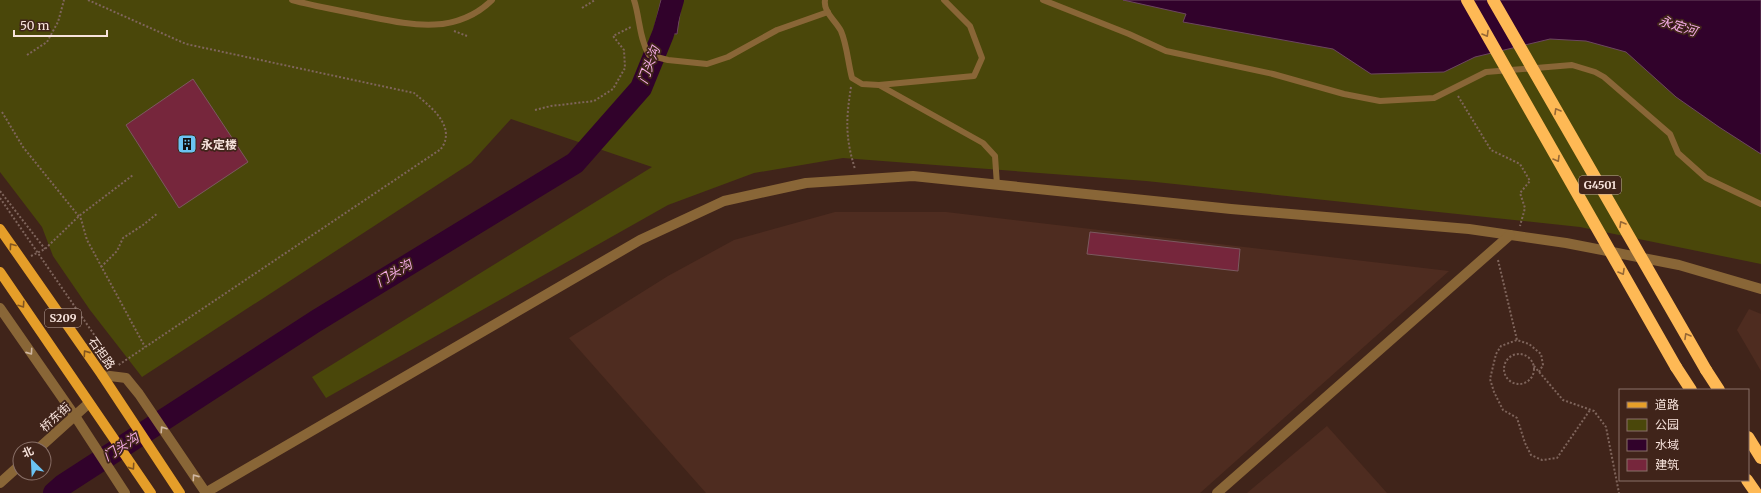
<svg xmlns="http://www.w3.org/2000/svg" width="1761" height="493" font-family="Merriweather,'Noto Sans SC',serif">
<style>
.built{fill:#4e2c20}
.green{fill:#4a470a}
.water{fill:#31022b;stroke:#6c4660}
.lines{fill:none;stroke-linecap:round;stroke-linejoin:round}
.river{stroke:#31022b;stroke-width:22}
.building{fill:#76263c;stroke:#7b595f}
.path{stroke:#7f655c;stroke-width:2;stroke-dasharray:2 2;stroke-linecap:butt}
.service{stroke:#896637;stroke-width:6}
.minor{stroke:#896637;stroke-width:10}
.tertiary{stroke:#896637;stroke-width:10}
.primary{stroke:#e59e29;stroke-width:10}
.motorway{stroke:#feb955;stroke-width:12}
.motorway-bridge{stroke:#feb955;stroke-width:12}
.oneway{stroke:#966735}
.oneway2{stroke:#825520}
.oneway3{stroke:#d0b7a2}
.labels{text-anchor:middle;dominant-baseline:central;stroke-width:3.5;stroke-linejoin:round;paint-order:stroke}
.shield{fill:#40241a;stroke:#c0aaa2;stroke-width:1}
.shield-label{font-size:11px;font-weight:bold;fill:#f7e3dc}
.poi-label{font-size:12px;font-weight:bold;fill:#f7e3dc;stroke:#40241a;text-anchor:start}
.street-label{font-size:12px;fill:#f7e3dc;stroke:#40241a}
.water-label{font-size:13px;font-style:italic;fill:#f6ace7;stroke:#40241a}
</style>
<rect width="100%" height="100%" fill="#40241a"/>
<g class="built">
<path d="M835 212H946L1449 271 1200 493H706L569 338 668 276 734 240Z"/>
<path d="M1749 309 1761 314V371L1737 330Z"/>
<path d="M1327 426 1387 493H1247Z"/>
</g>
<path class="green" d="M0 0H661V2L669 0H1761V264L1580 227 1146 181 843 158 754 173 668 205 326 398 312 377 652 167 511 119 471 163 142 377 90 310 53 256 42 227 0 172Z"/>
<g class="water">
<path d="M661 0H682L677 34 663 33 654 29Z"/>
<path d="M1123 0H1761V154L1719 127 1676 97 1626 52 1586 41 1550 39 1475 57 1444 72 1371 74 1333 49 1183 22 1186 14Z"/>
</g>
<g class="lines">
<path class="river" d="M54 493 63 485 316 321 575 163 641 88 663 34 673 0"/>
</g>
<g class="building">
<path d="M193 79 248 162 179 208 126 125Z"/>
<path d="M1090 232 1240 249 1238 271 1087 254Z"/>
</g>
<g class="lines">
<g class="path">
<path d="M88 0 186 44 414 93C427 104 451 121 445 141 445 143 442 147 441 149L117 366"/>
<path d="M582 8 595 0"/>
<path d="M454 31 467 36"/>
<path d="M27 55 47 42 58 22 64 0"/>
<path d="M851 87C846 119 845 137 855 169"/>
<path d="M1458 96 1491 150 1520 164 1530 181 1520 193 1525 208 1520 226"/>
<path d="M535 110 551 106 594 101 613 89 625 68 624 50 613 36 631 27"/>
<path d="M2 112 23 147 81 219 87 240 145 347"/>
<path d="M0 191 45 249"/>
<path d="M0 198 115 365"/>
<path d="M31 256 45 249 79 216 133 175"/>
<path d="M1498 260 1517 340"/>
<path d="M101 267 117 251 123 238 143 225 158 213"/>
<circle cx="1519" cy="369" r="15"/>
<path d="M1534 366 1563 400 1594 411 1606 427 1619 493"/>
<path d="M1539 372 1543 365 1541 354 1529 344 1517 340 1501 346 1496 354 1490 379 1494 392 1503 410 1517 418 1525 443 1531 455 1542 460 1557 458 1590 410"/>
</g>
<g class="service">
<path d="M292 0C314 6 338 10 361 15 407 24 454 37 492 0"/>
<path d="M634 0C640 18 639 38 649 55L668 60 707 64 728 57 777 30 828 12"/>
<path d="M825 0C823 12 836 21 841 31 847 45 848 63 852 78L862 84 879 85 983 143 995 156 997 185"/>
<path d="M1043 0 1129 34 1166 51 1273 74 1344 94 1380 101 1434 98 1486 72 1572 65 1595 72 1604 77 1670 134 1678 153 1706 178 1761 204"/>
<path d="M879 85 974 76 982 58 970 26 944 0"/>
</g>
<g class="minor">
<path d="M205 493 640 240 724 201 806 183 913 176 1231 209 1469 229 1566 243 1679 265 1761 289"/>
<path d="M1217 493 1510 235"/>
</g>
<g class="tertiary">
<path d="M0 308 75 416 125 493"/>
<path d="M102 375 126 378 139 394 206 493"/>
<path d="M38 449 89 403"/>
<path d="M0 483 20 465"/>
</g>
<g class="primary">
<path d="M0 229 102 375 180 493"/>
<path d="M0 272 151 493"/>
</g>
<g class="motorway">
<path d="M1676 367 1691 390"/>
<path d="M1706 370 1719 390"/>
<path d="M1748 437 1761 458"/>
<path d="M1747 480 1756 493"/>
</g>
<g class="motorway-bridge">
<path d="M1467 0 1676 367"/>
<path d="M1493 0 1706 370"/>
</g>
</g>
<defs><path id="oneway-chevron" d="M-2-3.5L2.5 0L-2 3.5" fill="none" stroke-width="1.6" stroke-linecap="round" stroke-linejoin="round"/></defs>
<g class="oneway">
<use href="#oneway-chevron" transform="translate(1486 34) rotate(60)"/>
<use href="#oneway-chevron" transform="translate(1557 111) rotate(-120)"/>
<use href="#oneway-chevron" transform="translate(1557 159) rotate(60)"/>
<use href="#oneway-chevron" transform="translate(1622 224) rotate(-120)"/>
<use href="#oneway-chevron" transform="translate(1622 272) rotate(60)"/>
<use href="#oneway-chevron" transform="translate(1687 336) rotate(-120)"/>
</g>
<g class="oneway2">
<use href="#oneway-chevron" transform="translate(12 246) rotate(-126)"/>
<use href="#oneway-chevron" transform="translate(22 305) rotate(56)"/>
<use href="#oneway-chevron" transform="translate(86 353) rotate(-125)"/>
<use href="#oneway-chevron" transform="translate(132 467) rotate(55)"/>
</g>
<g class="oneway3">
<use href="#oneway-chevron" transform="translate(30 352) rotate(55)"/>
<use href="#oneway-chevron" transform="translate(163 429) rotate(-124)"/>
<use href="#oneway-chevron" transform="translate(195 477) rotate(-125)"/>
</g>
<defs>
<g id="building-square" transform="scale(1)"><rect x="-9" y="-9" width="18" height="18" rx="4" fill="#6bc3f2" stroke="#40241a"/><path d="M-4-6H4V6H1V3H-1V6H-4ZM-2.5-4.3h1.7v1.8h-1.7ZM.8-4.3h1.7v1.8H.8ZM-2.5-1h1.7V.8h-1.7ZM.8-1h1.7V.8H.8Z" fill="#111"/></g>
</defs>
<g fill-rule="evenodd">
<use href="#building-square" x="187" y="144"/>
</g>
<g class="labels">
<g class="shield">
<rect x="1579" y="176" width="42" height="18" rx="3"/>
<rect x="45" y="309" width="36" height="18" rx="3"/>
</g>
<g class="shield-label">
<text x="1600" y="185">G4501</text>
<text x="63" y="318">S209</text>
</g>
<g class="poi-label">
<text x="201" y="144">永定楼</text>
</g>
<g class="street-label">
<text transform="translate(102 353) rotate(55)">石担路</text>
<text transform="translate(55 417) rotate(-42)">桥东街</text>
</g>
<g class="water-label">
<text transform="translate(1678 26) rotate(18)">永定河</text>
<text transform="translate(649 65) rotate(-70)">门头沟</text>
<text transform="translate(394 273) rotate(-31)">门头沟</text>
<text transform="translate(121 447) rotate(-33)">门头沟</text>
</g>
</g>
<rect x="1619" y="389" width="130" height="92" fill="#40241a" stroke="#897068"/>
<rect x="1627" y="402" width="20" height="6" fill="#e59e29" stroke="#897068"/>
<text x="1655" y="409" font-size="12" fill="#f7e3dc">道路</text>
<rect x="1627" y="419" width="20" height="12" fill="#4a470a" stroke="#897068"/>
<text x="1655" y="429" font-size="12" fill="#f7e3dc">公园</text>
<rect x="1627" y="439" width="20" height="12" fill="#31022b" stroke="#897068"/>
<text x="1655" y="449" font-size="12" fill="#f7e3dc">水域</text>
<rect x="1627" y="459" width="20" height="12" fill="#76263c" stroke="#897068"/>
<text x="1655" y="469" font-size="12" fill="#f7e3dc">建筑</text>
<g transform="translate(32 461) rotate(336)"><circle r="19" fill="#40241a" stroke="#897068"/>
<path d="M0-3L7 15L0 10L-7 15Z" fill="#6bc3f2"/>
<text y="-6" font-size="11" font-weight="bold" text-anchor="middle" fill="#f7e3dc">北</text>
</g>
<path d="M14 30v6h93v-6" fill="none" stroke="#f7e3dc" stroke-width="2"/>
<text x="20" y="30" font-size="12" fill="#f7e3dc" stroke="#40241a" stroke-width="3" paint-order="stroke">50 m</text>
</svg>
